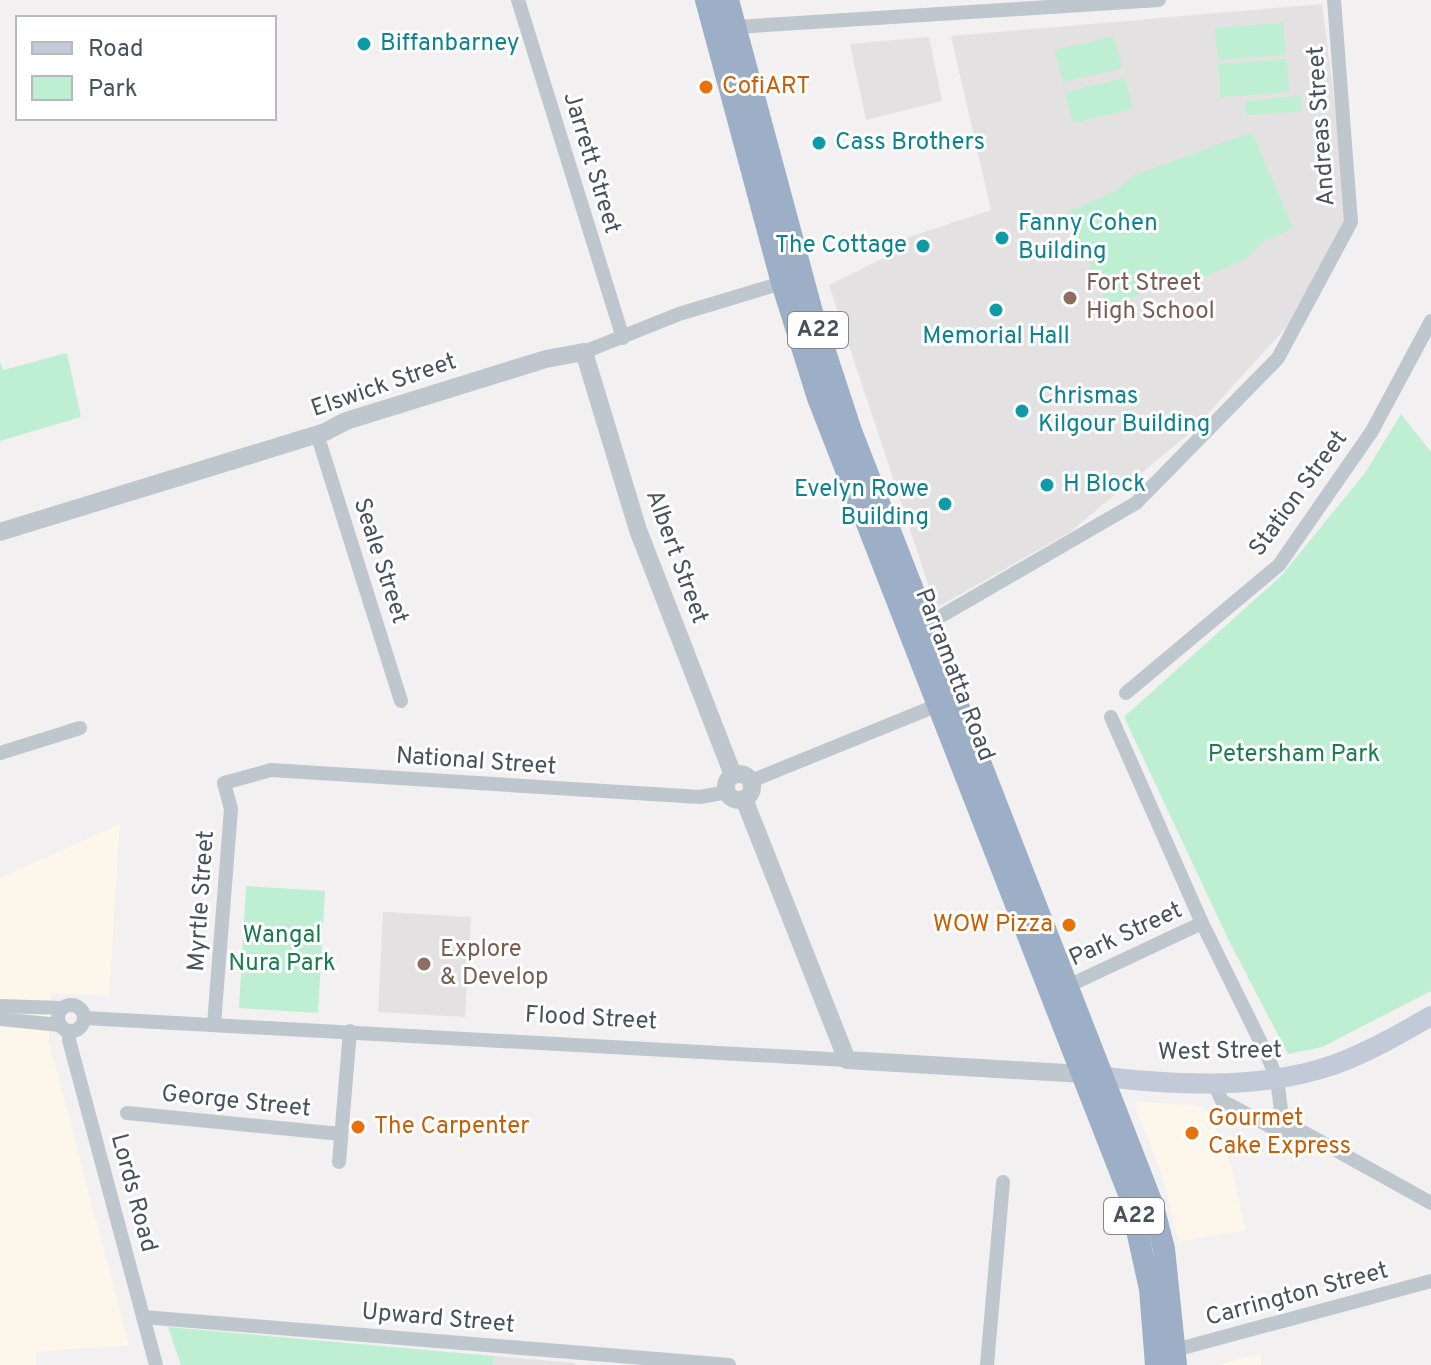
<svg xmlns="http://www.w3.org/2000/svg" width="1431" height="1365" font-family="Overpass,sans-serif">
<style>
.commercial{fill:#fcf7ea}
.education{fill:#e3e1e2}
.green{fill:#bfefd3}
.lines{fill:none;stroke-linecap:round;stroke-linejoin:round}
.minor{stroke:#bec6ce;stroke-width:14}
.tertiary{stroke:#bec6ce;stroke-width:18}
.secondary{stroke:#c1cad6;stroke-width:20}
.trunk{stroke:#9cafc6;stroke-width:22}
.culture-dot{fill:#0f9aa8;stroke:#fff;stroke-width:3}
.food-dot{fill:#e8710a;stroke:#fff;stroke-width:3}
.education-dot{fill:#8d6e63;stroke:#fff;stroke-width:3}
.labels{text-anchor:middle;dominant-baseline:central;stroke-width:6;stroke-linejoin:round;paint-order:stroke}
.shield{fill:#fff;stroke:#7f868e;stroke-width:2}
.shield-label{font-size:22px;font-weight:bold;fill:#48525d}
.culture-label{font-size:24px;fill:#0d838f;stroke:#fff;text-anchor:start}
.food-label{font-size:24px;fill:#c56008;stroke:#fff;text-anchor:start}
.street-label{font-size:24px;fill:#48525d;stroke:#fff}
.education-label{font-size:24px;fill:#785e54;stroke:#fff;text-anchor:start}
.park-label{font-size:24px;fill:#197e4f;stroke:#fff}
</style>
<rect width="100%" height="100%" fill="#f2f0f0"/>
<g class="commercial">
<path d="M120 824 109 996 51 993 49 1042 129 1345 36 1352V1365H0V878Z"/>
<path d="M1137 1102 1195 1105 1209 1112 1230 1162 1246 1230 1179 1241 1164 1181 1135 1105Z"/>
<path d="M1260 1353 1261 1365H1218Z"/>
</g>
<g class="education">
<path d="M1322 4 1349 214 1302 310 1191 432 1070 532 936 608 829 285 888 256 885 245 991 210 951 36Z"/>
<path d="M929 37 942 101 866 120 850 44Z"/>
<path d="M383 912 471 917 465 1017 378 1012Z"/>
<path d="M494 1356 575 1363 574 1365H493Z"/>
</g>
<g class="green">
<path d="M1283 23 1286 55 1218 60 1215 28Z"/>
<path d="M1114 36 1122 68 1063 82 1055 50Z"/>
<path d="M1287 59 1289 92 1221 97 1218 64Z"/>
<path d="M1125 78 1133 109 1073 123 1065 92Z"/>
<path d="M1301 96 1302 111 1246 115 1245 101Z"/>
<path d="M1252 132 1293 228 1262 242 1246 259 1180 287 1150 290 1108 308 1067 212 1112 193 1135 175Z"/>
<path d="M67 353 81 417 0 441V362L3 370Z"/>
<path d="M1401 414 1431 452V991L1322 1047 1288 1054 1229 941 1124 717 1281 576 1365 473Z"/>
<path d="M246 886 325 891 318 1013 239 1008Z"/>
<path d="M168 1327 494 1356 493 1365H181Z"/>
</g>
<g class="lines">
<g class="minor">
<path d="M518 0 623 338"/>
<path d="M736 27 1159 0"/>
<path d="M584 352 679 314 782 283"/>
<path d="M317 434 401 701"/>
<path d="M924 626 1136 503 1278 358 1351 222 1334 0"/>
<path d="M1126 693 1279 565 1372 431 1431 321"/>
<path d="M1111 717 1202 923 1267 1055 1277 1079 1281 1110 1287 1123 1431 1203"/>
<path d="M0 753 80 728"/>
<path d="M751 781 938 705"/>
<path d="M1068 986 1202 923"/>
<circle cx="71" cy="1018" r="13"/>
<path d="M0 1006 61 1008"/>
<path d="M85 1018 847 1060"/>
<path d="M0 1019 60 1025"/>
<path d="M214 1024 231 809 224 783 271 770 700 797 727 792"/>
<path d="M70 1031 69 1040 156 1365"/>
<path d="M1213 1081 1222 1101 1277 1130 1297 1132"/>
<path d="M127 1113 341 1134"/>
<path d="M339 1162 350 1031"/>
<path d="M143 1317 729 1365"/>
<path d="M1175 1350 1431 1281"/>
<path d="M987 1365 1003 1182"/>
</g>
<g class="tertiary">
<path d="M0 532 325 432 346 421 546 359 584 352 638 530 733 775"/>
<circle cx="739" cy="787" r="13"/>
<path d="M744 799 847 1060 1082 1074"/>
</g>
<path class="secondary" d="M1090 1075C1167 1085 1258 1091 1333 1065 1367 1053 1400 1034 1431 1016"/>
<g class="trunk">
<path d="M706 0 782 283 818 398 1129 1194 1150 1289 1156 1365"/>
<path d="M728 0 812 312 851 431 1153 1206 1164 1249 1176 1365"/>
</g>
</g>
<g class="culture-dot">
<circle cx="364" cy="44" r="8"/>
<circle cx="819" cy="143" r="8"/>
<circle cx="1002" cy="238" r="8"/>
<circle cx="923" cy="246" r="8"/>
<circle cx="996" cy="310" r="8"/>
<circle cx="1022" cy="411" r="8"/>
<circle cx="1047" cy="485" r="8"/>
<circle cx="945" cy="504" r="8"/>
</g>
<g class="food-dot">
<circle cx="706" cy="87" r="8"/>
<circle cx="1069" cy="925" r="8"/>
<circle cx="358" cy="1127" r="8"/>
<circle cx="1192" cy="1133" r="8"/>
</g>
<g class="education-dot">
<circle cx="1070" cy="298" r="8"/>
<circle cx="424" cy="964" r="8"/>
</g>
<g class="labels">
<g class="shield">
<rect x="788" y="312" width="60" height="36" rx="6"/>
<rect x="1104" y="1198" width="60" height="36" rx="6"/>
</g>
<g class="shield-label">
<text x="818" y="330">A22</text>
<text x="1134" y="1216">A22</text>
</g>
<g class="culture-label">
<text x="380" y="44">Biffanbarney</text>
<text x="835" y="143">Cass Brothers</text>
<text x="1018" y="224">Fanny Cohen<tspan x="1018" dy="28">Building</tspan></text>
<text x="907" y="246" text-anchor="end">The Cottage</text>
<text x="996" y="337" text-anchor="middle">Memorial Hall</text>
<text x="1038" y="397">Chrismas<tspan x="1038" dy="28">Kilgour Building</tspan></text>
<text x="1063" y="485">H Block</text>
<text x="929" y="490" text-anchor="end">Evelyn Rowe<tspan x="929" dy="28">Building</tspan></text>
</g>
<g class="food-label">
<text x="722" y="87">CofiART</text>
<text x="1053" y="925" text-anchor="end">WOW Pizza</text>
<text x="1208" y="1119">Gourmet<tspan x="1208" dy="28">Cake Express</tspan></text>
<text x="374" y="1127">The Carpenter</text>
</g>
<g class="street-label">
<text transform="translate(1322 126) rotate(-94)">Andreas Street</text>
<text transform="translate(591 163) rotate(73)">Jarrett Street</text>
<text transform="translate(384 386) rotate(-19)">Elswick Street</text>
<text transform="translate(1299 494) rotate(-54)">Station Street</text>
<text transform="translate(676 557) rotate(70)">Albert Street</text>
<text transform="translate(380 561) rotate(72)">Seale Street</text>
<text transform="translate(954 675) rotate(69)">Parramatta Road</text>
<text transform="translate(476 762) rotate(4)">National Street</text>
<text transform="translate(202 901) rotate(-86)">Myrtle Street</text>
<text transform="translate(1126 935) rotate(-25)">Park Street</text>
<text transform="translate(591 1019) rotate(3)">Flood Street</text>
<text transform="translate(1220 1052) rotate(-1)">West Street</text>
<text transform="translate(236 1102) rotate(6)">George Street</text>
<text transform="translate(133 1193) rotate(75)">Lords Road</text>
<text transform="translate(1297 1295) rotate(-15)">Carrington Street</text>
<text transform="translate(438 1319) rotate(5)">Upward Street</text>
</g>
<g class="education-label">
<text x="1086" y="284">Fort Street<tspan x="1086" dy="28">High School</tspan></text>
<text x="440" y="950">Explore<tspan x="440" dy="28">&amp; Develop</tspan></text>
</g>
<g class="park-label">
<text x="1294" y="755">Petersham Park</text>
<text x="282" y="936">Wangal<tspan x="282" dy="28">Nura Park</tspan></text>
</g>
</g>
<rect x="16" y="16" width="260" height="104" fill="#ffffff" stroke="#b6babe" stroke-width="2"/>
<rect x="32" y="42" width="40" height="12" fill="#c1cad6" stroke="#b6babe" stroke-width="2"/>
<text x="88" y="56" font-size="24" fill="#48525d">Road</text>
<rect x="32" y="76" width="40" height="24" fill="#bfefd3" stroke="#b6babe" stroke-width="2"/>
<text x="88" y="96" font-size="24" fill="#48525d">Park</text>
</svg>
